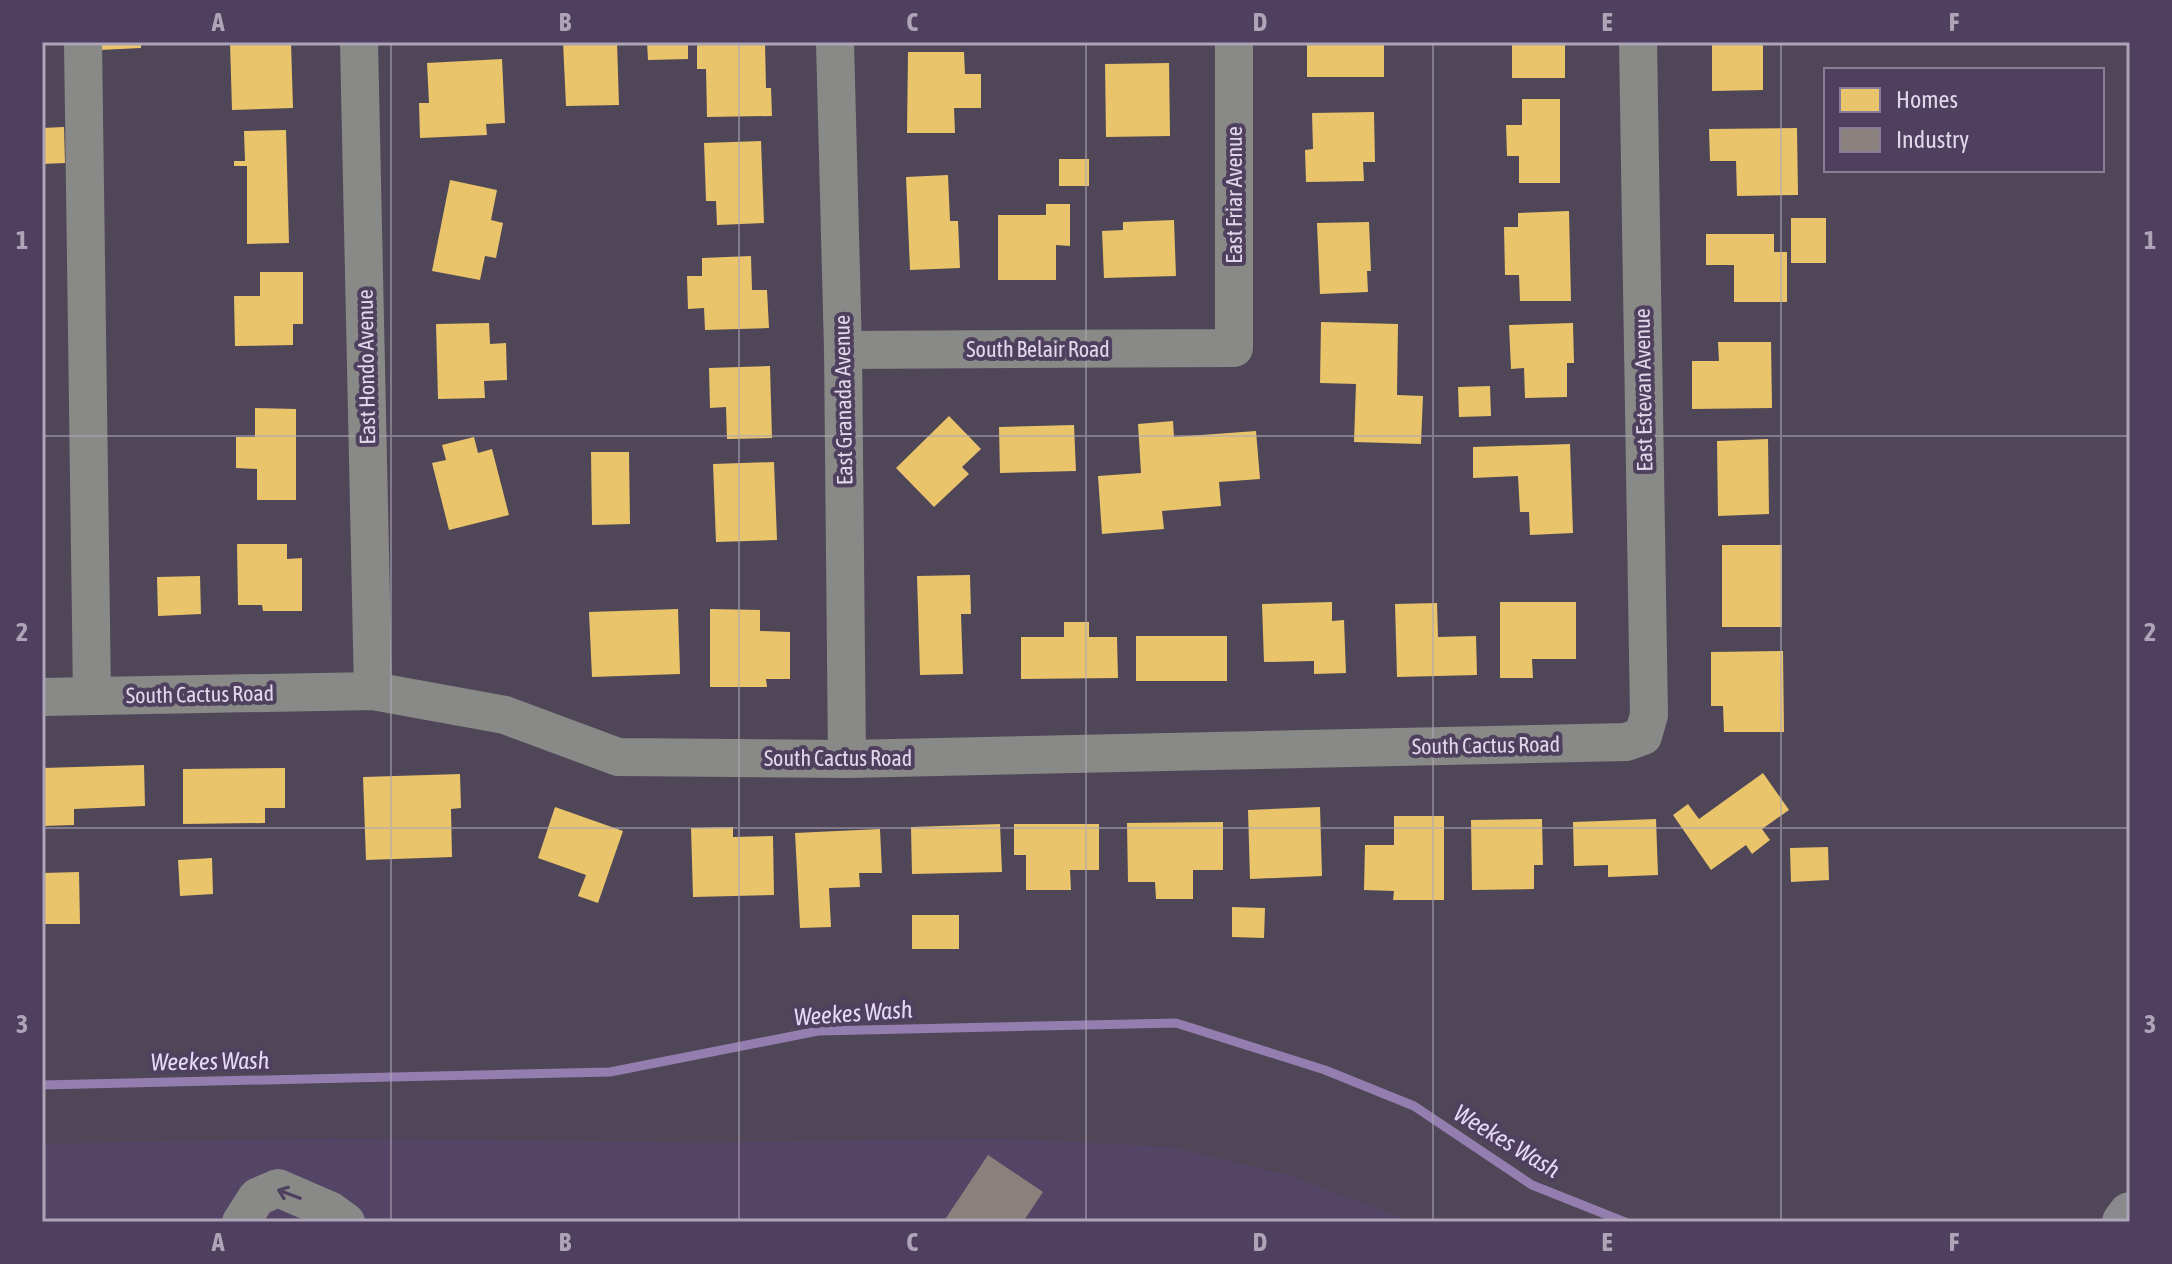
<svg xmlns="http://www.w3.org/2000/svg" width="2172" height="1264" font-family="'Asap Condensed',sans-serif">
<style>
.built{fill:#544566}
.homes{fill:#e9c46a}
.industry{fill:#8a817c}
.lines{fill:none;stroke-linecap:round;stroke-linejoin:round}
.stream{stroke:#947eaf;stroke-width:9}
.minor{stroke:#898987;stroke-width:38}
.major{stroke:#8a898b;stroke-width:44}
.oneway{stroke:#4e405e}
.grid{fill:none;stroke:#ada5b7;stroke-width:2;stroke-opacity:0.55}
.labels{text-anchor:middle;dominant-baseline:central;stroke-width:8;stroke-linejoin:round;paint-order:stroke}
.street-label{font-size:22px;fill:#e0d8ea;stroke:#4e405e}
.water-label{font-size:24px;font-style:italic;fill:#e6d8f8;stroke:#4e405e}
.neatline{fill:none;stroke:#ada5b7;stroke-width:3}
.grid-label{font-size:26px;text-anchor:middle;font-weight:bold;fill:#ada5b7}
</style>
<rect width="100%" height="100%" fill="#4f4757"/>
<path class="built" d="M331 1138 704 1143 994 1138 1172 1147 1291 1176 1414 1222H42V1144Z"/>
<g class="homes">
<path d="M100 42H141V48L100 50Z"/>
<path d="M230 42H291L293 108 232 110Z"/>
<path d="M563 42H617L619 105 566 106Z"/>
<path d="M647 42H688V59L648 60Z"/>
<path d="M697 42H765L766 88H771L772 116 707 117 706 69H697Z"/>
<rect x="1307" y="42" width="77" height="35"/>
<rect x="1512" y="42" width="53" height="36"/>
<path d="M1712 42H1763V90L1712 91Z"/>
<path d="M908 52H964L965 74H981V108H954L955 133H907Z"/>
<path d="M502 59 505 123 486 124 487 135 420 138 419 103H429L427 63Z"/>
<path d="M1169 63 1170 136 1106 137 1105 64Z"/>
<path d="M1522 99H1560V183H1519V156H1507L1506 125H1522Z"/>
<path d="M1374 112 1375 162H1363L1364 181 1306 182 1305 150 1313 149 1312 113Z"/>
<path d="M64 127 65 163 42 164V128Z"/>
<path d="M1797 128 1798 195 1737 196 1736 161H1710L1709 129Z"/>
<path d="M286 130 289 243 247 244V166H234V161H245L244 131Z"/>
<path d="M761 141 764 223 717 225 716 201H706L704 143Z"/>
<rect x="1059" y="159" width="30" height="27"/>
<path d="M948 175 950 221H958L960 268 910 270 906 177Z"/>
<path d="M450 180 497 190 491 220 503 223 496 258 485 256 480 280 432 271Z"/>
<path d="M1046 204H1070V246L1056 245V280H998V215H1046Z"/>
<path d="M1569 211 1571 301H1520L1519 275H1505L1504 227H1518V213Z"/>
<rect x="1791" y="218" width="35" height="45"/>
<path d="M1174 220 1176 276 1104 278 1102 231 1123 230V222Z"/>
<path d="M1369 222 1371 271H1367L1368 292 1320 294 1317 223Z"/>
<path d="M1706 234H1774V252H1787V302H1734V265H1706Z"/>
<path d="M751 256 752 290H767L769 328 705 330 704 308 688 309 687 276H702V258Z"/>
<path d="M260 272H303V324H293V345L235 346 234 296H260Z"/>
<path d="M1321 322 1398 324 1397 395 1423 396 1421 444 1354 442 1356 384 1320 383Z"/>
<path d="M489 323 490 344 506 343 507 380 484 381 485 398 438 399 436 324Z"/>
<path d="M1573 323 1574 363H1567V397L1525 398 1524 368 1511 369 1509 325Z"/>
<path d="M1718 342H1771L1772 408 1692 409V361H1719Z"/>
<path d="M770 366 772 438 727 439 726 407 710 408 709 368Z"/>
<path d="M1490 386 1491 416 1459 417 1458 387Z"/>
<path d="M255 408 296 409V500H257V469L236 468V437H255Z"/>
<path d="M949 416 981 449 962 467 969 474 934 507 896 468Z"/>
<path d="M1173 421 1174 437 1256 431 1260 479 1219 482 1221 506 1162 511 1164 529 1102 534 1098 476 1141 473 1138 424Z"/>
<path d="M1074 425 1076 471 1000 473 999 427Z"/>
<path d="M474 437 478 453 492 449 509 515 449 530 432 463 446 460 442 445Z"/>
<path d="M1768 439 1769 514 1718 516 1717 441Z"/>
<path d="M1570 444 1573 533 1530 535 1529 512H1520L1518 476 1473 478V447Z"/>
<path d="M591 452H629L630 524 592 525Z"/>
<path d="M774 462 777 540 716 542 713 464Z"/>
<path d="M237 544H287V559L302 558V611H263L262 605H238Z"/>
<rect x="1722" y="545" width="60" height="82"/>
<path d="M970 575 971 614H961L963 674 920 675 917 576Z"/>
<path d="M200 576 201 614 158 616 157 577Z"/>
<path d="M1332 602V621L1344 620 1346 673 1314 674V661L1264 662 1262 604Z"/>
<path d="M1500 602H1576V659H1532L1533 678H1500Z"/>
<path d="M1437 603 1438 637 1476 636 1477 675 1397 677 1395 604Z"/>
<path d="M678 609 680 674 592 677 589 612Z"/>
<path d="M710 609 760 610V631L790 632V679H766L767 687H710Z"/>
<path d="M1064 622H1089V637H1117L1118 678 1021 679V637H1064Z"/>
<rect x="1136" y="636" width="91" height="45"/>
<path d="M1783 651 1784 732H1724L1723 706H1711V652Z"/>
<path d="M144 765 145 806 74 809V825L42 826V768Z"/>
<path d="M285 768V808H265V823L183 824V769Z"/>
<path d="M1763 773 1789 810 1762 829 1770 840 1752 854 1746 845 1711 870 1673 815 1688 804 1699 819Z"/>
<path d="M460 774 461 808 451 809 452 857 366 860 363 777Z"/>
<path d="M555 807 623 831 598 903 578 896 586 875 538 858Z"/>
<path d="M1320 807 1322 876 1250 879 1248 810Z"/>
<path d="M1394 816H1444V900H1393L1394 891 1364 890 1365 845H1394Z"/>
<path d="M1542 819 1543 865H1534V889L1472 890 1471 820Z"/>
<path d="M1656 819 1658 875 1608 877V865L1574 866 1573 822Z"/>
<path d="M1223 822V870H1193V899H1156L1155 882H1128L1127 823Z"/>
<path d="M1000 824 1002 872 912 874 911 827Z"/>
<path d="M1014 824H1099V870H1070L1071 890H1026V855H1014Z"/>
<path d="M733 827V837L773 836 774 895 693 897 691 828Z"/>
<path d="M880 829 882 873H859L860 887 829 888 831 927 800 928 795 833Z"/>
<path d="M1828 847 1829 880 1791 882 1790 848Z"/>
<path d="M212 858 213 894 180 896 178 860Z"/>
<path d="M79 872 80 924H42V873Z"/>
<path d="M1232 907 1265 908 1264 938 1232 937Z"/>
<rect x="912" y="915" width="47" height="34"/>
</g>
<path class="industry" d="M988 1155 1043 1192 1023 1222H946L944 1221Z"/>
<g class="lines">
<path class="stream" d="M42 1085 610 1072 818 1031 1176 1023 1325 1070 1414 1106 1532 1185 1625 1222"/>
<g class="minor">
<path d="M83 42 92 696"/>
<path d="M359 42 373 691"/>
<path d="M835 42 843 350 847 759"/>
<path d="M843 350 1234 348V42"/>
<path d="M42 697 373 691 505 715 618 757 847 759 1626 742 1643 736 1649 715 1638 42"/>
<path d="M241 1222 257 1197 278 1188 331 1211 346 1222"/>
</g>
<path class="major" d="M2124 1222 2130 1214"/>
</g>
<defs><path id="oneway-shaft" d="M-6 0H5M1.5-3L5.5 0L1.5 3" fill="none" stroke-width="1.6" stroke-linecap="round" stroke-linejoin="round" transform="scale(2)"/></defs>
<use class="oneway" href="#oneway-shaft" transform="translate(289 1194) rotate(-159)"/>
<path class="grid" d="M391 42V1222M739 42V1222M1086 42V1222M1433 42V1222M1781 42V1222M42 436H2130M42 828H2130"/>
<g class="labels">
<g class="street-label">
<text transform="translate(1234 195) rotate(-90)">East Friar Avenue</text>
<text x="1038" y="349">South Belair Road</text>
<text transform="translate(366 367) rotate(-91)">East Hondo Avenue</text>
<text transform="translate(1643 390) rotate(-91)">East Estevan Avenue</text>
<text transform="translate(843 400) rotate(-91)">East Granada Avenue</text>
<text transform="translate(200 694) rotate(-1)">South Cactus Road</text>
<text transform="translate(1486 745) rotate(-1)">South Cactus Road</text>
<text x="838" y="758">South Cactus Road</text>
</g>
<g class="water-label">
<text transform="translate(853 1013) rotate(-4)">Weekes Wash</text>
<text transform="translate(210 1061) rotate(-1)">Weekes Wash</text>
<text transform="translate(1507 1141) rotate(31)">Weekes Wash</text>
</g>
</g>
<rect width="2172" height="1264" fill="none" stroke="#4e405e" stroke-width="88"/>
<rect x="1824" y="68" width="280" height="104" fill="#4e405e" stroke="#887d96" stroke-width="2"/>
<rect x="1840" y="88" width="40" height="24" fill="#e9c46a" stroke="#887d96" stroke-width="2"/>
<text x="1896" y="108" font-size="24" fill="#e0d8ea">Homes</text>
<rect x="1840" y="128" width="40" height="24" fill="#8a817c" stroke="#887d96" stroke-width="2"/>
<text x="1896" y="148" font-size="24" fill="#e0d8ea">Industry</text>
<rect x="44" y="44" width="2084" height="1176" class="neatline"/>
<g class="grid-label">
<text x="218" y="31">A</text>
<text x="565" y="31">B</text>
<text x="912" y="31">C</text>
<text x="1260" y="31">D</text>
<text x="1607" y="31">E</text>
<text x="1954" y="31">F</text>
<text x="22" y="249">1</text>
<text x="2150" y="249">1</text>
<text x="22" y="641">2</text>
<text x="2150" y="641">2</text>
<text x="22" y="1033">3</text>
<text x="2150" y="1033">3</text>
<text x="218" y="1251">A</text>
<text x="565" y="1251">B</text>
<text x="912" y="1251">C</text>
<text x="1260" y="1251">D</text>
<text x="1607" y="1251">E</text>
<text x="1954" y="1251">F</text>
</g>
</svg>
